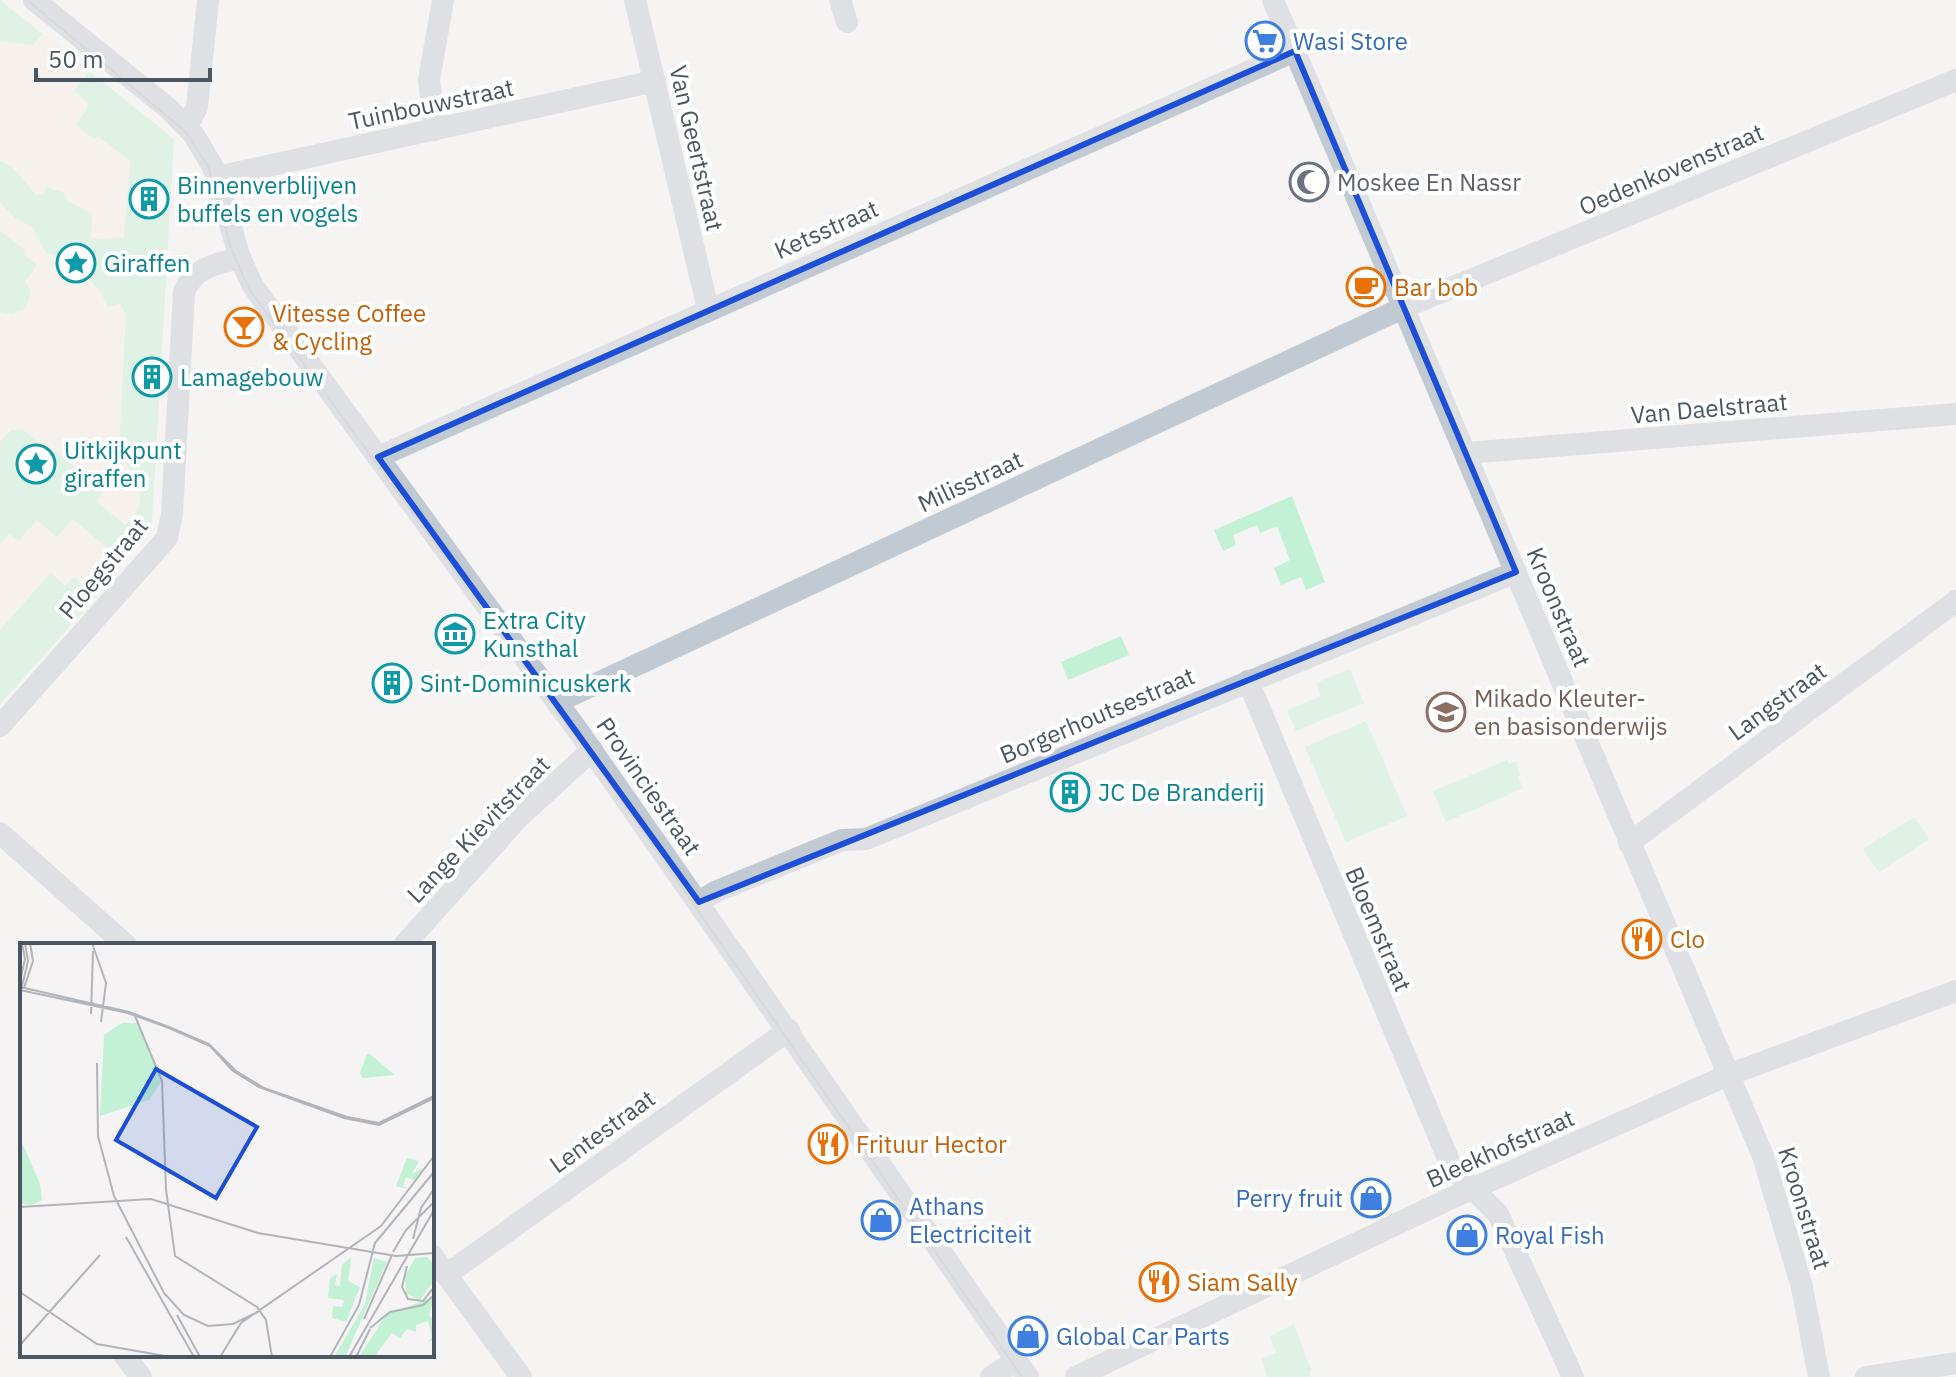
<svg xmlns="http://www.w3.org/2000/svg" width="1956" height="1377" font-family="'IBM Plex Sans',sans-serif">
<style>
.green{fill:#c3f1d5}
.sand{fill:#f5f0e5}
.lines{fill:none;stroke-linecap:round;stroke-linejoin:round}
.minor{stroke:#c1cad2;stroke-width:22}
.tram{stroke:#b5b8bd;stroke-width:2}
.marked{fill:none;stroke:#1d4ed8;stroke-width:6;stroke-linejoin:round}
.labels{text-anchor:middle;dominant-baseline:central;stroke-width:8;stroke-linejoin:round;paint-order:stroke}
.shop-label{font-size:24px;fill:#366cbe;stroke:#fff;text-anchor:start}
.street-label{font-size:24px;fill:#4a5661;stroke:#fff}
.worship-label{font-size:24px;fill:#5b616d;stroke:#fff;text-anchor:start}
.culture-label{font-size:24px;fill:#0d838f;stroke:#fff;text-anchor:start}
.food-label{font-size:24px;fill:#c56008;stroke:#fff;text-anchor:start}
.education-label{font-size:24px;fill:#785e54;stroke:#fff;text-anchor:start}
.inset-road{fill:none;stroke:#b1b4b9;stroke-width:2}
.view{fill:#1d4ed8;fill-opacity:0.15;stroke:#1d4ed8;stroke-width:4}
.inset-edge{fill:none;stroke:#4a5661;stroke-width:4}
</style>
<rect width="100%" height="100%" fill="#f5f3f3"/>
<g class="green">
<path d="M0 0 174 139 152 522 96 597 0 704Z"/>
<path d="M1292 496 1325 582 1306 590 1301 577 1281 585 1274 568 1290 560 1277 526 1260 533 1257 525 1233 535 1236 545 1223 551 1214 530Z"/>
<path d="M1121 636 1129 655 1068 680 1061 662Z"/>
<path d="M1350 669 1364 703 1296 731 1287 710 1321 696 1316 683Z"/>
<path d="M1366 721 1407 816 1346 842 1305 747Z"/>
<path d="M1507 760 1509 764 1516 761 1520 775 1518 777 1523 788 1446 822 1433 791Z"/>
<path d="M1914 817 1929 839 1879 872 1863 849Z"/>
<path d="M1294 1324 1311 1370 1309 1371 1310 1377H1267L1262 1359 1276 1352 1270 1336Z"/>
</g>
<g class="sand">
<path d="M43 33 90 71 74 91 87 102V109L76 125 94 139 98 136 130 161 124 238 91 239 92 214 64 198 65 193 46 187 43 194 36 195 14 169 0 161V41L33 45Z"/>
<path d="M0 202 15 218 31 226 46 253 63 257 69 267 84 273 100 291 108 307 120 303 126 315 119 451 141 489 139 509 125 525 97 502 102 493 99 488 57 452 52 455 23 430H11L0 442V312L12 314 26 308 31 292 25 281 37 265 23 254 25 250 0 231Z"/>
<path d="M73 519 123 561 96 597 74 577 65 586 51 573 0 630V544L9 534 18 541 37 520 57 537Z"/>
</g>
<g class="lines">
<g class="minor">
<path d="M34 0 169 109 194 135 213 167 240 258 253 286 581 735 1028 1377"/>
<path d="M635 0 708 309"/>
<path d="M840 0 847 22"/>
<path d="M1273 0 1763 1156 1802 1287 1819 1377"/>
<path d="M187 127 197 107 208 0"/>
<path d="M435 130 429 80 443 0"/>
<path d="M217 177 655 81"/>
<path d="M1466 453 1956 414"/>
<path d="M378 457 1295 51"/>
<path d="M1248 681 1452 1168 1498 1214 1573 1377"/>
<path d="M557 702 1405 307 1956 80"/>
<path d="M0 726 167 538 172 514 184 292C194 267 216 264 240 258"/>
<path d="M0 833 126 945"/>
<path d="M1629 843 1956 601"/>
<path d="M699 902 715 892 842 840 866 839 1516 572"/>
<path d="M404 945 518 818 592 750"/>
<path d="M432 1255 521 1377"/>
<path d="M446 1275 789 1030"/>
<path d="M124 1355 141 1377"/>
<path d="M991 1377 1016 1360"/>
<path d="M1076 1377 1445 1201 1728 1075 1956 991"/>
<path d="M1866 1377 1956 1363"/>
</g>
<path class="tram" d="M27 0 185 131 208 166 231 248 249 289 610 784 1022 1377"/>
</g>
<path d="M0 0H1956V1377H0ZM1295 51 1516 572 699 902 378 457Z" fill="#f5f3f3" fill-opacity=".55" fill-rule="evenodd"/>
<path class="marked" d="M1295 51 1516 572 699 902 378 457Z"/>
<defs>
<g id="supermarket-ring" transform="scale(2)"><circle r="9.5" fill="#fff" stroke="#3f7fe0" stroke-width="1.5"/><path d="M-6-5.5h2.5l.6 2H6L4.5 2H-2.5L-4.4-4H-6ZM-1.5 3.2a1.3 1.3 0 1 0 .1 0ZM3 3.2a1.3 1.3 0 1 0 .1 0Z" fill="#3f7fe0"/></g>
<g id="mosque-ring" transform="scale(2)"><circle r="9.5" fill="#fff" stroke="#6b7280" stroke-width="1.5"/><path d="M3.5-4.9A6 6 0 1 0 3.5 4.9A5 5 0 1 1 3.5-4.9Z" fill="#6b7280"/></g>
<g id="building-ring" transform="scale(2)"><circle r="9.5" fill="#fff" stroke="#0f9aa8" stroke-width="1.5"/><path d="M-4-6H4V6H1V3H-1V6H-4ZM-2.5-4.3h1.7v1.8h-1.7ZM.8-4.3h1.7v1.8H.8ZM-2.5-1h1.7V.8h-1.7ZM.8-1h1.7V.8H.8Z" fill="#0f9aa8"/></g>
<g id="sight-ring" transform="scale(2)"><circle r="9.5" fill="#fff" stroke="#0f9aa8" stroke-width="1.5"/><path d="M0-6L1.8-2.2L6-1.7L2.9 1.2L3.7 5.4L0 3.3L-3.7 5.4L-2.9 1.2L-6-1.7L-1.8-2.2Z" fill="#0f9aa8"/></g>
<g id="cafe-ring" transform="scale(2)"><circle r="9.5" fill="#fff" stroke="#e8710a" stroke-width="1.5"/><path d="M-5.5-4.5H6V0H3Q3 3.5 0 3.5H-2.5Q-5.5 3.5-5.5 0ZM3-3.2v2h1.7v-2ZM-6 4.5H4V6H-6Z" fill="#e8710a"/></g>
<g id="bar-ring" transform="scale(2)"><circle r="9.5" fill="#fff" stroke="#e8710a" stroke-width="1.5"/><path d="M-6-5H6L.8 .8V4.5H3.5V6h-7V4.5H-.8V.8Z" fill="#e8710a"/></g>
<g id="museum-ring" transform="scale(2)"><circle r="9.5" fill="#fff" stroke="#0f9aa8" stroke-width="1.5"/><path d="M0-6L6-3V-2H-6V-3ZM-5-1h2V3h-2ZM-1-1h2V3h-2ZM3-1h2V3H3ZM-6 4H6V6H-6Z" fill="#0f9aa8"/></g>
<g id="school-ring" transform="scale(2)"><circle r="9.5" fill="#fff" stroke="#8d6e63" stroke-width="1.5"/><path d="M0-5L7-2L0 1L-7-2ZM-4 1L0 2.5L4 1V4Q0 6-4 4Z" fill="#8d6e63"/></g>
<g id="restaurant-ring" transform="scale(2)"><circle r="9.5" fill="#fff" stroke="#e8710a" stroke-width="1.5"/><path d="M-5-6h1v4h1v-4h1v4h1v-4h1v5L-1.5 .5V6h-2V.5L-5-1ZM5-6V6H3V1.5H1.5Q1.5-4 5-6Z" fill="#e8710a"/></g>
<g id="shop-ring" transform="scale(2)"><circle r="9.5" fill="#fff" stroke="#3f7fe0" stroke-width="1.5"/><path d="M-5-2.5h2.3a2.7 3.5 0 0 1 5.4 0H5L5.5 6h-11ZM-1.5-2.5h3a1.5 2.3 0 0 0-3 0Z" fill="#3f7fe0"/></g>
</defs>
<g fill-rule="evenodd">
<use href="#supermarket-ring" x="1265" y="41"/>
<use href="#mosque-ring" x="1309" y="182"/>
<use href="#building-ring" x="149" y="199"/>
<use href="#sight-ring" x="76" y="263"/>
<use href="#cafe-ring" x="1366" y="287"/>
<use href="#bar-ring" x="244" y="327"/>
<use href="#building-ring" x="152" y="377"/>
<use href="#sight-ring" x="36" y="464"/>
<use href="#museum-ring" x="455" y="634"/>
<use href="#building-ring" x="392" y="683"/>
<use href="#school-ring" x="1446" y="712"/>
<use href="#building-ring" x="1070" y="792"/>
<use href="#restaurant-ring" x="1642" y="939"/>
<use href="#restaurant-ring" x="828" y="1144"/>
<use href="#shop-ring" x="1371" y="1198"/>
<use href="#shop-ring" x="881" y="1220"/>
<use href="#shop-ring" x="1467" y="1235"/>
<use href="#restaurant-ring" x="1159" y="1282"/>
<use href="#shop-ring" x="1028" y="1336"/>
</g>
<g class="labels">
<g class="shop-label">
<text x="1293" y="41">Wasi Store</text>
<text x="1343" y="1198" text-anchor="end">Perry fruit</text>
<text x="909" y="1206">Athans<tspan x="909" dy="28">Electriciteit</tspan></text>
<text x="1495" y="1235">Royal Fish</text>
<text x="1056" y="1336">Global Car Parts</text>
</g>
<g class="street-label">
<text transform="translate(431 104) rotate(-12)">Tuinbouwstraat</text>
<text transform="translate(697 148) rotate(77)">Van Geertstraat</text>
<text transform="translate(1671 169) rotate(-23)">Oedenkovenstraat</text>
<text transform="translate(826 229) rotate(-24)">Ketsstraat</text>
<text transform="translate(1709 408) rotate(-5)">Van Daelstraat</text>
<text transform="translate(970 481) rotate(-25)">Milisstraat</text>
<text transform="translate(103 568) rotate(-50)">Ploegstraat</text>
<text transform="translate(1559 607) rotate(67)">Kroonstraat</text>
<text transform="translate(1777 701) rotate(-36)">Langstraat</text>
<text transform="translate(1097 715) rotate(-23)">Borgerhoutsestraat</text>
<text transform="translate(649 786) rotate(55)">Provinciestraat</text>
<text transform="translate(478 829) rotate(-46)">Lange Kievitstraat</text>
<text transform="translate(1379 929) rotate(67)">Bloemstraat</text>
<text transform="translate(602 1131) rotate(-36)">Lentestraat</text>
<text transform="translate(1500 1148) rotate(-24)">Bleekhofstraat</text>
<text transform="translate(1805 1208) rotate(73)">Kroonstraat</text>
</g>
<g class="worship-label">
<text x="1337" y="182">Moskee En Nassr</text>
</g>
<g class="culture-label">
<text x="177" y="185">Binnenverblijven<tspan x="177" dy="28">buffels en vogels</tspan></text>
<text x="104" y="263">Giraffen</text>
<text x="180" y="377">Lamagebouw</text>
<text x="64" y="450">Uitkijkpunt<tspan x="64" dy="28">giraffen</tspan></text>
<text x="483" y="620">Extra City<tspan x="483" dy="28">Kunsthal</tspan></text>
<text x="420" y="683">Sint-Dominicuskerk</text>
<text x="1098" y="792">JC De Branderij</text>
</g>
<g class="food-label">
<text x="1394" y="287">Bar bob</text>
<text x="272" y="313">Vitesse Coffee<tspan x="272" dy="28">&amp; Cycling</tspan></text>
<text x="1670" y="939">Clo</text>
<text x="856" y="1144">Frituur Hector</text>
<text x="1187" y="1282">Siam Sally</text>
</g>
<g class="education-label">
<text x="1474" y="698">Mikado Kleuter-<tspan x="1474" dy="28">en basisonderwijs</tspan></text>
</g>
</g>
<g transform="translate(20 943)">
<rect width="414" height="414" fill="#f5f3f3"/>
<path d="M102 80H119L141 139 129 157 80 173 84 92ZM347 111H350L375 132 343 135 340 130ZM0 195 20 241 22 257 12 262 0 260ZM387 215 399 218 392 231 404 225 390 247 394 237 386 234 383 243 388 246 376 243ZM407 314 412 319 414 338 400 357 386 351 385 333 395 315ZM331 315 328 338 340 344 326 379 312 375 313 363 323 364 324 357 308 355 310 335 317 331 315 342 320 343 322 321ZM354 315 367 319 325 414H314L345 361ZM414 354 409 373 414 376V397L408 399 412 394 408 378 396 382V389L387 386 380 395 372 390 355 413 339 414 366 372Z" fill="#c3f1d5"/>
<path class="inset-road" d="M72 0 86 40 81 79M0 38 5 16 2 0M0 44 109 69 149 84 189 101 216 128 244 145 327 174 359 180 414 153M4 45 13 18 10 0M0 47 108 70 149 85 190 103 213 128 239 144 324 175 359 182 414 155M0 52 8 18 5 0M71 71 73 8M115 73 142 138 146 247 155 313 237 364 246 377 252 414M77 120 78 193 94 253 144 350 164 372 188 383 213 381 238 369M0 264 131 256 238 290 376 313 414 310M106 294 174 414M393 296 401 265 414 246M373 309 386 287 414 259M387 323 382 344 388 356 403 358 414 344M0 349 77 401 151 414M157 372 180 414M344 376 372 312M350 385 370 369 403 362 414 352M0 402 80 312M200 414 221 380 361 283 414 213M310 414 339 362 355 300 414 229M329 414 414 267M336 414 350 386"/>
<path class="view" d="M136 126 237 184 196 255 96 197Z"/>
<rect width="414" height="414" class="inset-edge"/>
</g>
<path d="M36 68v12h174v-12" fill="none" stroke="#4a5661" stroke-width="4"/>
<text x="48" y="68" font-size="24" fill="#4a5661" stroke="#ffffff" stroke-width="6" paint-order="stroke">50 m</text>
</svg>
